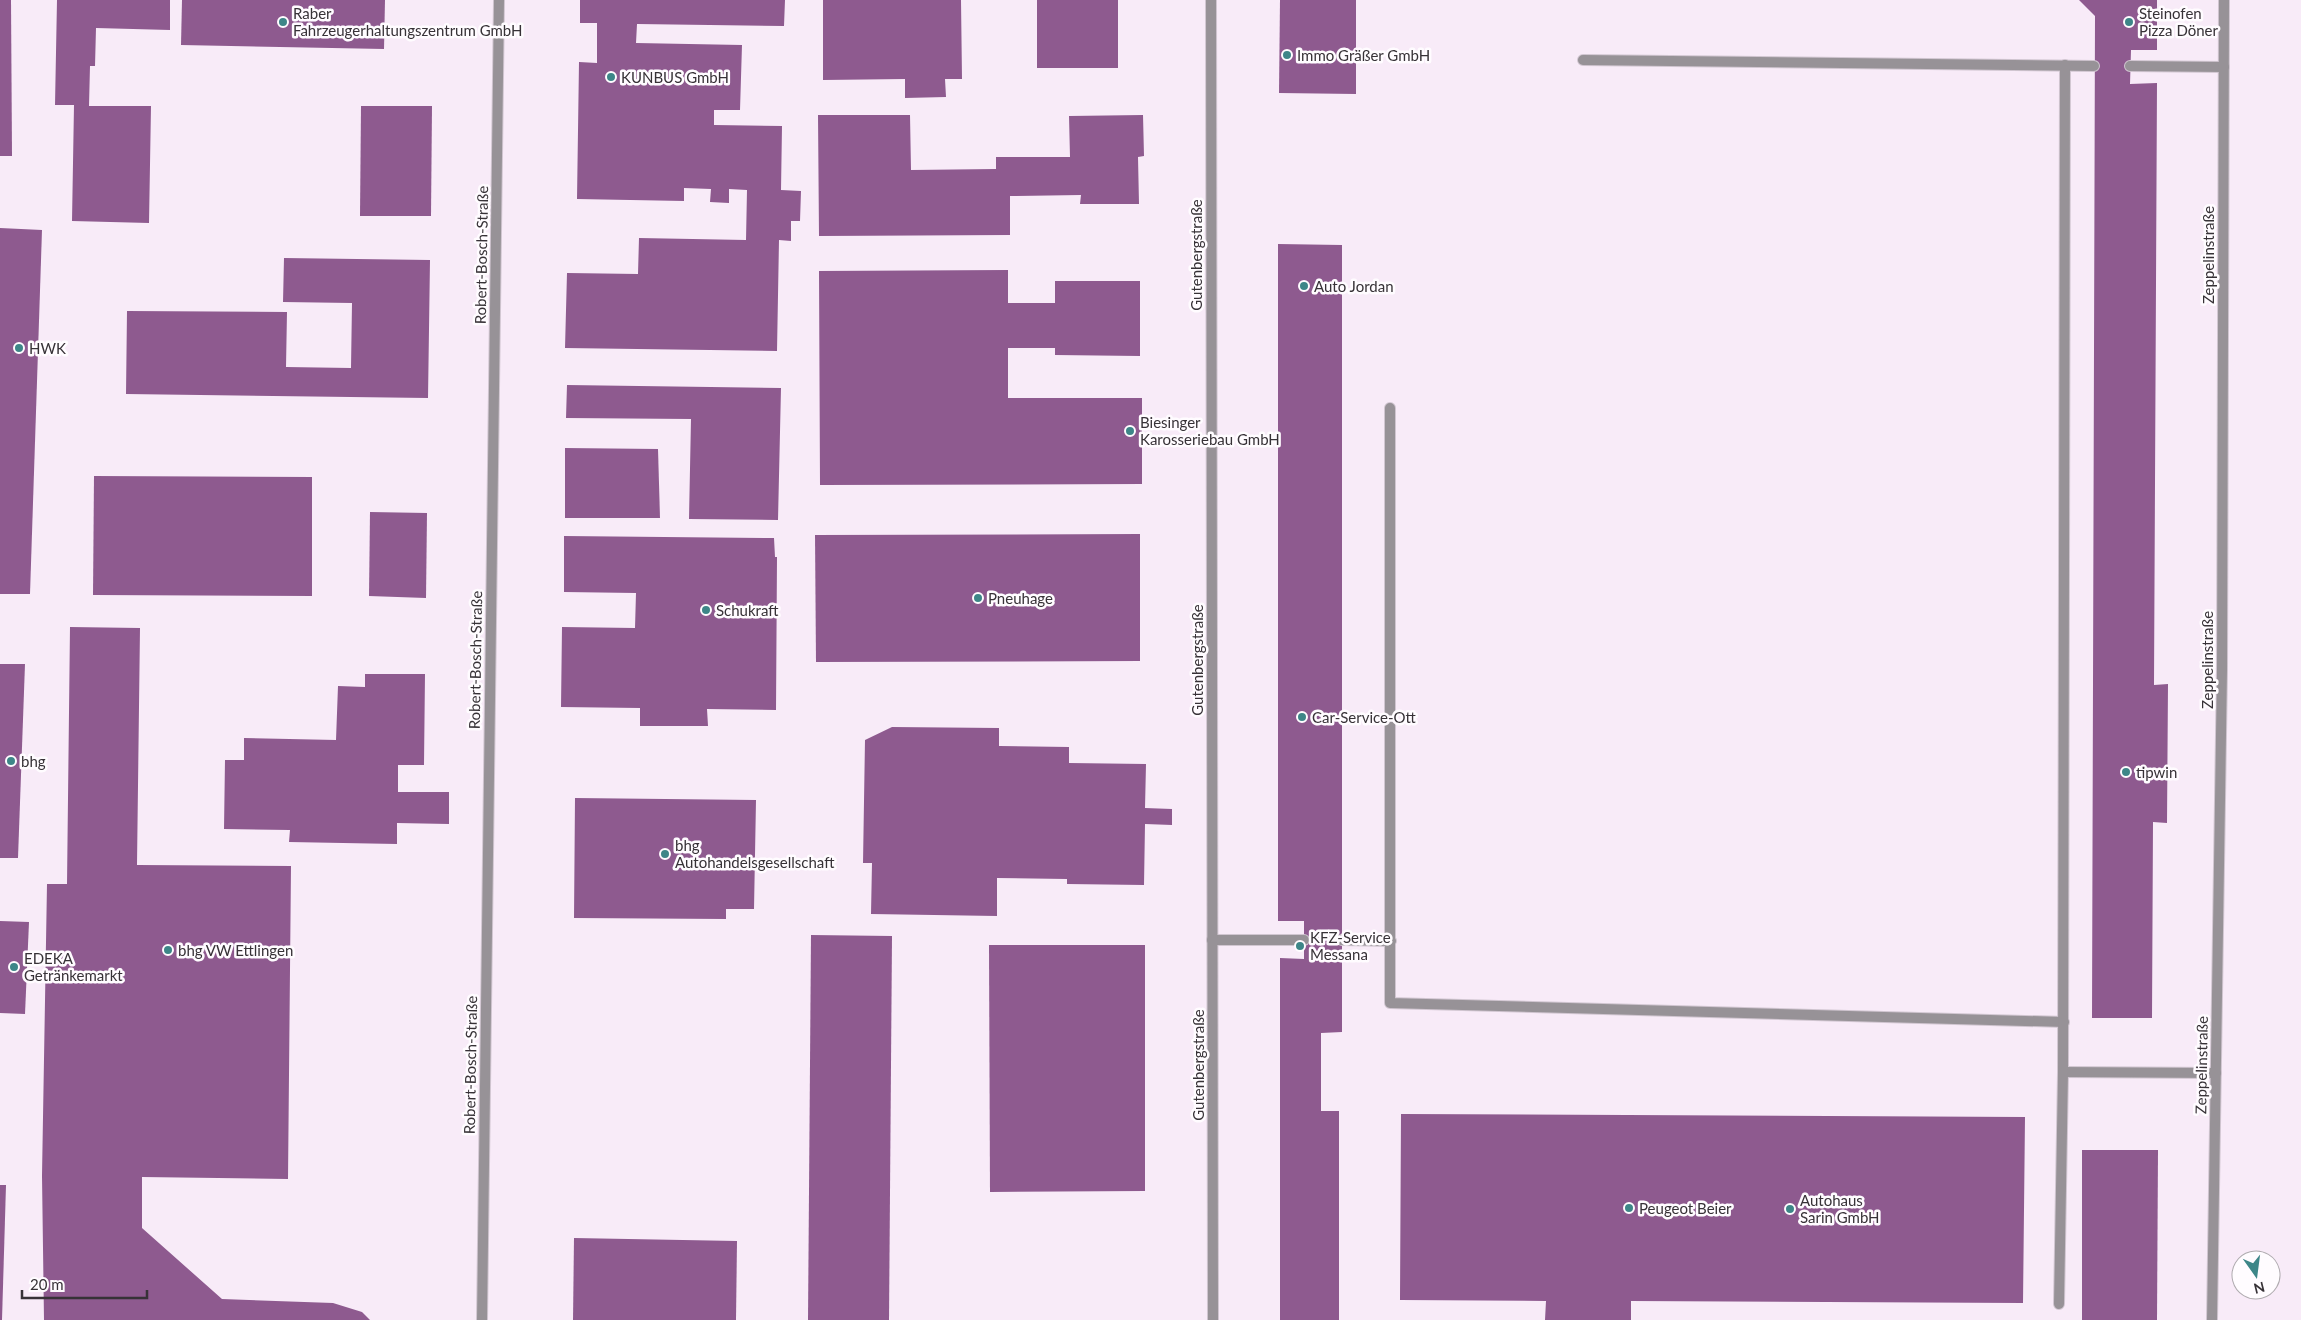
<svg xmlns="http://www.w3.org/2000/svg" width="2301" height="1320" font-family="Lato,sans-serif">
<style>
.building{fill:#8e5a8f}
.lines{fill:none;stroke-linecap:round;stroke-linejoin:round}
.lane-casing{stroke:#d1c6d1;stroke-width:12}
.street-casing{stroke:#d1c6d1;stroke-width:12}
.lane{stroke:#979297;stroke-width:10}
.street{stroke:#979297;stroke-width:10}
.poi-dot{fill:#3d8688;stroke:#fffcff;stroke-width:2}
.labels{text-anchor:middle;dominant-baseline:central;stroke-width:5;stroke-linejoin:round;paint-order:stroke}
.poi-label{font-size:15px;fill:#373237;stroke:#fffcff;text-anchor:start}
.street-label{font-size:15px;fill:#373237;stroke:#fffcff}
</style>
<rect width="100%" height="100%" fill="#f8ebf8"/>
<g class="building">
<path d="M0 0H11L12 156H0Z"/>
<path d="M57 0H170V30L96 28 95 66H90L89 106H151L149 223 72 221 74 105H55Z"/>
<path d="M182 0H385L384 49 181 45Z"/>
<path d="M580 0H785L784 26 637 24 636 43 742 45 740 110H714V125L782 126 781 190 801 191 800 221H791V241L779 240 777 351 565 348 567 273 638 274 639 238 746 240 747 190 729 189V203L710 202 711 189 684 188V201L577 199 579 62 597 63V23H580Z"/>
<path d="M823 0H961L962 79H945L946 97 905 98V79L823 80Z"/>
<rect x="1037" y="0" width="81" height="68"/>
<path d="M1280 0H1356V94L1279 93Z"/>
<path d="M2079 0H2157V50H2131L2130 84 2157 83 2154 685 2168 684 2167 823 2153 822 2152 1018H2092L2095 16Z"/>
<path d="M361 106H432L431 216H360Z"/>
<path d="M818 115H910L911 170 996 169V157H1070L1069 116 1143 115 1144 156 1138 157 1139 204H1080L1081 195 1010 196V235L819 236Z"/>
<path d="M0 228 42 230 30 594H0Z"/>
<path d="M1278 244 1342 245V1032L1321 1033V1111H1339V1320H1280V958L1304 959V921H1278Z"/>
<path d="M284 258 430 260 428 398 126 394 127 311 287 312 286 367 351 368 352 303 283 302Z"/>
<path d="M1008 270V303H1055V281H1140V356L1055 355V348H1008V398H1142V484L820 485 819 271Z"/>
<path d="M567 385 781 388 778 520 689 519 691 419 566 418Z"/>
<path d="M565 448 658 449 660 518H565Z"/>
<path d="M94 476 312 477V596L93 595Z"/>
<path d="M370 512 427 513 426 598 369 596Z"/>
<path d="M1140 534V661L816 662 815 535Z"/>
<path d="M564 536 774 538 775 557H777L776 710 707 709 708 726H640V708L561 707 562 627 635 628 636 593 564 592Z"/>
<path d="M70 627 140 628 137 865 291 866 288 1179 142 1177V1228L222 1299 333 1303 362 1312 370 1320H44L42 1176 47 884H67Z"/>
<path d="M0 664H25L18 858H0Z"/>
<path d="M365 674H425L424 765H398V792H449V824L397 823V844L289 842 290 830 224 829 225 760H244V738L336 740 338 686 365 687Z"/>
<path d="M892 727 999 728V746L1069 747V763L1146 764 1145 808 1172 809V825L1145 824 1144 885 1067 884V879L997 878V916L871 914 872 863H863L865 740Z"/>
<path d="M575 798 756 800 754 909H726V919L574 918Z"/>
<path d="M0 921 29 922 25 1014 0 1013Z"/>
<path d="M811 935 892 936 889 1320H808Z"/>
<path d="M989 945H1145V1191L990 1192Z"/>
<path d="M1401 1114 2025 1117 2023 1303 1631 1301V1320H1545L1546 1301 1400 1300Z"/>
<path d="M2082 1150H2158L2157 1320H2082Z"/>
<path d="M0 1185H6L2 1320H0Z"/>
<path d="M574 1238 737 1241 736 1320H573Z"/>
</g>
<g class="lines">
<g class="lane-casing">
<g id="lane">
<path d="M1583 60 2094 66"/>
<path d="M2130 66 2224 67"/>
<path d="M1390 408V1003L2064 1022"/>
<path d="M1212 940H1304"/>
<path d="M1342 940 1391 941"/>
<path d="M2063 1072 2216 1073"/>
<path d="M2059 1304 2063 1072 2065 65"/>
</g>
</g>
<g class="street-casing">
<g id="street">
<path d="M1211 0 1213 1320"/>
<path d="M482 1320 499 0"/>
<path d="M2212 1320 2222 670 2224 0"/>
</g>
</g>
<use href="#lane" class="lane"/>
<use href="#street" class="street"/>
</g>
<g class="poi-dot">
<circle cx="283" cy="22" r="5"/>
<circle cx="2129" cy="22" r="5"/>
<circle cx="1287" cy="55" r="5"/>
<circle cx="611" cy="77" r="5"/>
<circle cx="1304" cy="286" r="5"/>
<circle cx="19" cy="348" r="5"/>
<circle cx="1130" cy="431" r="5"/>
<circle cx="978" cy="598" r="5"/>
<circle cx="706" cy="610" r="5"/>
<circle cx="1302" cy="717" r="5"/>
<circle cx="11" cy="761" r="5"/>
<circle cx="2126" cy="772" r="5"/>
<circle cx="665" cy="854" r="5"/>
<circle cx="1300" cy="946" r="5"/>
<circle cx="168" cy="950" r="5"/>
<circle cx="14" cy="967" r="5"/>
<circle cx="1629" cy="1208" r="5"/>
<circle cx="1790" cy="1209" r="5"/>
</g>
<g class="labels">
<g class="poi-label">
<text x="293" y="13">Raber<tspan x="293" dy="17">Fahrzeugerhaltungszentrum GmbH</tspan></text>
<text x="2139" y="13">Steinofen<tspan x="2139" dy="17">Pizza Döner</tspan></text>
<text x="1297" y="55">Immo Gräßer GmbH</text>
<text x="621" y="77">KUNBUS GmbH</text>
<text x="1314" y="286">Auto Jordan</text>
<text x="29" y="348">HWK</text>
<text x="1140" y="422">Biesinger<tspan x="1140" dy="17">Karosseriebau GmbH</tspan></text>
<text x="988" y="598">Pneuhage</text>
<text x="716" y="610">Schukraft</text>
<text x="1312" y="717">Car-Service-Ott</text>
<text x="21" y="761">bhg</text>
<text x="2136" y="772">tipwin</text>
<text x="675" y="845">bhg<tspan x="675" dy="17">Autohandelsgesellschaft</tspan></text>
<text x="1310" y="937">KFZ-Service<tspan x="1310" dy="17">Messana</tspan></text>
<text x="178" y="950">bhg VW Ettlingen</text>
<text x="24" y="958">EDEKA<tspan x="24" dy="17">Getränkemarkt</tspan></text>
<text x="1800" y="1200">Autohaus<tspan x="1800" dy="17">Sarin GmbH</tspan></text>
<text x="1639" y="1208">Peugeot Beier</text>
</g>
<g class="street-label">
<text transform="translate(481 255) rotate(-89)">Robert-Bosch-Straße</text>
<text transform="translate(1196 255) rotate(-90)">Gutenbergstraße</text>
<text transform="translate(2208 255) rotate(-90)">Zeppelinstraße</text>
<text transform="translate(475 660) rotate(-89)">Robert-Bosch-Straße</text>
<text transform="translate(1197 660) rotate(-90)">Gutenbergstraße</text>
<text transform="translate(2207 660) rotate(-90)">Zeppelinstraße</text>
<text transform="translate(470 1065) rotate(-89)">Robert-Bosch-Straße</text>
<text transform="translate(1198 1065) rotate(-90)">Gutenbergstraße</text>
<text transform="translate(2201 1065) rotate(-89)">Zeppelinstraße</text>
</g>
</g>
<g transform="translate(2256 1275) rotate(166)"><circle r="24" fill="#fffcff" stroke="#afabaf"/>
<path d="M0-4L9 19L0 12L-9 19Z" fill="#3d8688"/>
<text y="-8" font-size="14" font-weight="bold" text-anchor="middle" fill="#373237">N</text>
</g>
<path d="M22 1290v8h125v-8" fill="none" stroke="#373237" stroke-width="2.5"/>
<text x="30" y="1290" font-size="15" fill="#373237" stroke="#fffcff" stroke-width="4" paint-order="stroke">20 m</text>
</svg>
